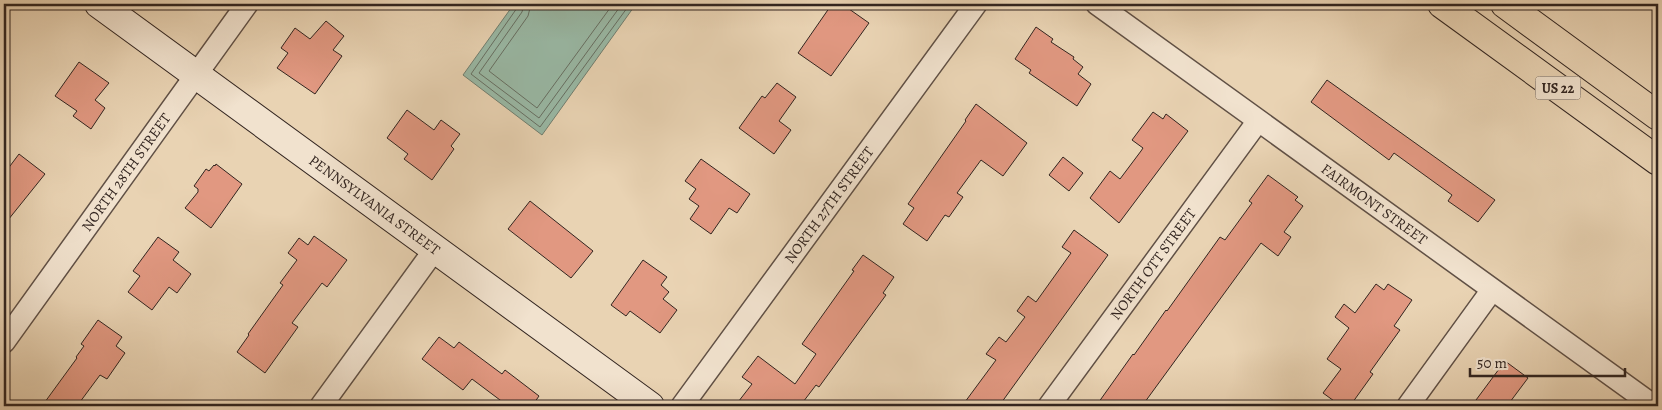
<svg xmlns="http://www.w3.org/2000/svg" width="1662" height="410" font-family="Alegreya,serif">
<style>
.water{fill:#99b9a6;stroke:#707e70}
.lines{fill:none;stroke-linecap:round;stroke-linejoin:round}
.shore{stroke:#666f63;stroke-width:1}
.building{fill:#e19881;stroke:#322520}
.street-casing{stroke:#605045;stroke-width:24}
.secondary-casing{stroke:#322520;stroke-width:30}
.highway-casing{stroke:#322520;stroke-width:30}
.street{stroke:#f1e2ce;stroke-width:21}
.secondary{stroke:#f1e2ce;stroke-width:28}
.highway{stroke:#e9d3b3;stroke-width:28}
.labels{text-anchor:middle;dominant-baseline:central;stroke-width:4;stroke-linejoin:round;paint-order:stroke}
.shield{fill:#f1e2ce;stroke:#6b5e54;stroke-width:1}
.shield-label{font-size:14px;font-weight:bold;fill:#322520}
.street-label{font-size:15px;fill:#322520;stroke:#f1e2ce}
</style>
<rect width="100%" height="100%" fill="#e9d3b3"/>
<filter id="stains"><feTurbulence type="fractalNoise" baseFrequency=".004" numOctaves="4"/><feColorMatrix values="0 0 0 0 .2 0 0 0 0 .09 0 0 0 0 .02 0 0 0 .5 -.17"/></filter>
<radialGradient id="worn" r=".72"><stop offset=".6" stop-color="#630" stop-opacity="0"/><stop offset="1" stop-color="#630" stop-opacity=".3"/></radialGradient>
<path class="water" d="M514 4H636L542 135 463 75Z"/>
<g class="lines">
<g class="shore">
<path d="M518 4 517 8 471 74 540 127 630 4"/>
<path d="M524 4 522 12 479 73 539 118 622 4"/>
<path d="M531 4 528 16 489 71 537 108 613 4"/>
</g>
</g>
<g class="building">
<path d="M832 4H842L869 23 831 76 798 53Z"/>
<path d="M326 21 344 36 333 50 342 56 315 94 277 68 288 53 281 48 295 28 310 39Z"/>
<path d="M1036 27 1053 39 1051 42 1074 57 1073 59 1083 67 1078 74 1091 84 1077 106 1029 73 1031 70 1015 59Z"/>
<path d="M79 62 109 83 95 100 105 108 91 129 73 116 77 111 55 96Z"/>
<path d="M1327 80 1495 200 1478 222 1448 201 1452 195 1394 153 1389 160 1311 102Z"/>
<path d="M777 83 796 97 779 121 791 130 774 154 739 128 762 96 765 98Z"/>
<path d="M976 104 1027 143 1003 176 981 160 957 193 963 197 949 217 945 215 927 241 903 224 914 208 908 204 966 121 965 120Z"/>
<path d="M407 110 434 130 441 120 460 134 451 146 454 149 432 180 404 159 408 154 387 138Z"/>
<path d="M1153 112 1163 119 1166 114 1188 131 1119 223 1090 198 1110 171 1120 179 1141 151 1143 148 1132 140Z"/>
<path d="M19 154 45 174 4 225V174Z"/>
<path d="M1063 157 1083 173 1069 191 1049 175Z"/>
<path d="M701 159 750 194 737 213 729 208 711 234 690 219 699 206 689 199 696 189 685 181Z"/>
<path d="M216 164 242 184 211 228 185 208 198 192V189L194 186 206 169 209 171 214 165 215 166Z"/>
<path d="M1268 175 1298 197 1295 200 1303 206 1284 232 1291 237 1278 256 1261 243 1142 406H1096L1133 354 1134 355 1166 310 1167 311 1220 237 1225 240 1252 203 1249 201Z"/>
<path d="M530 201 593 251 571 278 508 229Z"/>
<path d="M1074 230 1108 255 999 406H962L996 360 986 354 999 337 1006 342 1025 317 1017 311 1028 296 1036 302 1071 253 1062 247Z"/>
<path d="M314 236 347 260 327 287 322 283 292 323 298 327 265 373 237 352 249 335 248 334 283 285 280 283 297 260 288 253 299 238 308 245Z"/>
<path d="M158 237 179 252 173 260 191 274 177 293 169 287 152 310 128 292 140 276 133 271Z"/>
<path d="M863 255 894 277 883 293 886 295 819 387 816 385 800 406H735L752 384 742 377 758 356 795 384 816 354 802 344 854 271 852 270Z"/>
<path d="M643 260 667 277 661 285 669 292 663 299 677 310 660 333 630 311 626 316 611 305Z"/>
<path d="M1376 284 1384 290 1388 284 1412 300 1394 326 1400 330 1370 372 1373 374 1350 406H1341L1323 393 1341 369 1327 359 1349 328 1335 317 1344 304 1355 313Z"/>
<path d="M98 320 122 337 116 346 125 353 107 379 100 375 77 406H42L77 358 76 357 84 346 81 344Z"/>
<path d="M439 337 454 348 459 342 502 374 505 370 539 396 532 406H508L472 379 463 390 422 359Z"/>
<path d="M1505 361 1528 378 1507 406H1485L1476 400Z"/>
</g>
<g class="lines">
<g class="street-casing">
<g id="street">
<path id="s1" d="M1097 4 1654 406"/>
<path id="s2" d="M4 342 247 4"/>
<path d="M321 406 435 249"/>
<path id="s3" d="M682 406 976 4"/>
<path id="s4" d="M1049 406 1258 121"/>
<path d="M1408 406 1492 290"/>
</g>
</g>
<g class="secondary-casing">
<g id="secondary">
<path id="s5" d="M99 4 650 406"/>
</g>
</g>
<g class="highway-casing">
<g id="highway">
<path d="M1442 4 1658 161"/>
<path d="M1505 4 1658 116"/>
</g>
</g>
<use href="#street" class="street"/>
<use href="#secondary" class="secondary"/>
<use href="#highway" class="highway"/>
</g>
<g class="labels">
<rect class="shield" x="1535.5" y="76.5" width="45" height="23" rx="4"/>
<g class="shield-label">
<text x="1558" y="88">US 22</text>
</g>
<g class="street-label">
<text stroke="none"><textPath href="#s2" startOffset="209">NORTH 28TH STREET</textPath></text>
<text stroke="none"><textPath href="#s5" startOffset="341">PENNSYLVANIA STREET</textPath></text>
<text stroke="none"><textPath href="#s3" startOffset="249">NORTH 27TH STREET</textPath></text>
<text stroke="none"><textPath href="#s1" startOffset="342">FAIRMONT STREET</textPath></text>
<text stroke="none"><textPath href="#s4" startOffset="176">NORTH OTT STREET</textPath></text>
</g>
</g>
<rect width="1662" height="410" fill="none" stroke="#e9d3b3" stroke-width="20"/>
<rect x="5" y="5" width="1652" height="400" fill="none" stroke="#322520" stroke-width="2.5"/>
<rect x="10" y="10" width="1642" height="390" fill="none" stroke="#322520"/>
<path d="M1470 368v8h155v-8" fill="none" stroke="#322520" stroke-width="2.5"/>
<text x="1477" y="368" font-size="15" fill="#322520" stroke="#f1e2ce" stroke-width="4" paint-order="stroke">50 m</text>
<rect width="100%" height="100%" filter="url(#stains)"/>
<rect width="100%" height="100%" fill="url(#worn)"/>
</svg>
